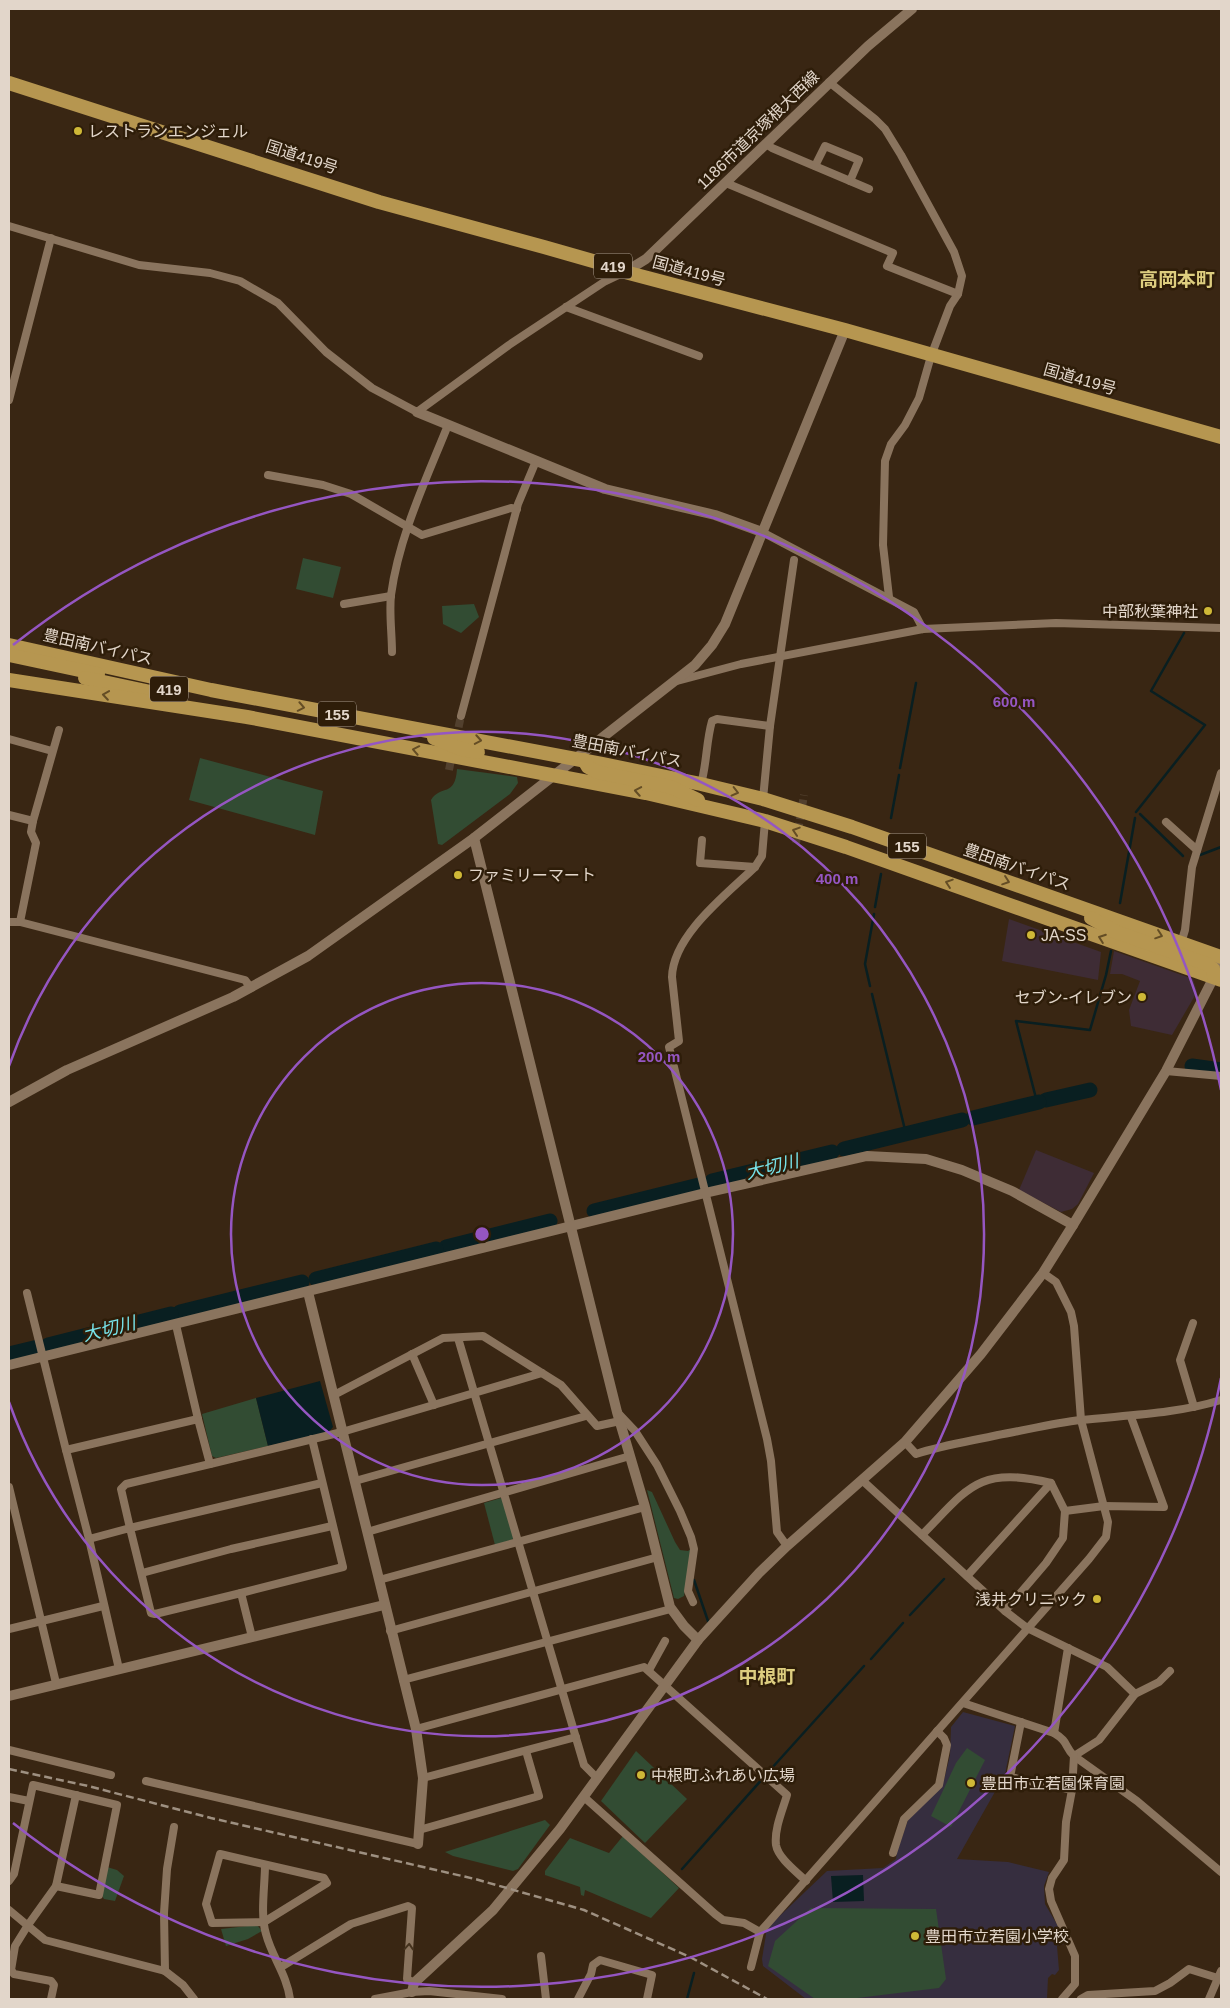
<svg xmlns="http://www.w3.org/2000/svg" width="1230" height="2008" font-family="Helvetica,'Noto Sans JP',sans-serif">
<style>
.commercial{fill:#3e2c35}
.education{fill:#362e3f}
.green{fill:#324c33}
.water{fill:#091f21}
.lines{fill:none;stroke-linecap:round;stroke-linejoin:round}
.stream{stroke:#091f21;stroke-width:2.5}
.river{stroke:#091f21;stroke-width:15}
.minor-tunnel{stroke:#52402e;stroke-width:8;stroke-dasharray:8 4;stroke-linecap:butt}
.minor{stroke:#8a745e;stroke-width:8}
.tertiary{stroke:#8a745e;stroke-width:10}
.trunk{stroke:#b69650;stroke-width:14}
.rail{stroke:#9e9081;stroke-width:2.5;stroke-dasharray:8 4;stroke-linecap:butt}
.oneway{stroke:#644d25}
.oneway2{stroke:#45331e}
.ring{fill:none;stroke:#9556c2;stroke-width:2.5}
.poi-dot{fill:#cfb837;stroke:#2e1d09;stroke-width:2}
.labels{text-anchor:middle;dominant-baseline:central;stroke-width:5;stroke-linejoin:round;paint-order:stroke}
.shield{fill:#2e1d09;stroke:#ac9e90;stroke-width:1}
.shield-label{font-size:15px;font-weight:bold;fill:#e2d6ca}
.street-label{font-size:16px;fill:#e2d6ca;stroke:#2e1d09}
.poi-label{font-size:16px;fill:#e2d6ca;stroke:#2e1d09;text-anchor:start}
.water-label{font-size:18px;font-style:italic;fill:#77e4eb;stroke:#2e1d09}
.quarter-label{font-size:19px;font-weight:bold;fill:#ddcd7f;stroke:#2e1d09}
.centre{fill:#9556c2;stroke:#2e1d09;stroke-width:2.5}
.ring-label{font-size:15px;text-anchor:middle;font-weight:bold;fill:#9556c2;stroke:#2e1d09;stroke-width:5;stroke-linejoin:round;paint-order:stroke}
</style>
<rect width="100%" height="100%" fill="#392613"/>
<g class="commercial">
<path d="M1009 919 1101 952 1098 980 1002 961Z"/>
<path d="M1114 951 1193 979 1197 992 1172 1035 1131 1026 1129 1010 1140 981 1122 974H1110Z"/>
<path d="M1036 1150 1094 1173 1078 1204 1072 1209 1061 1212 1019 1190Z"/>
</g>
<path class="education" d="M963 1712 1015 1726 1005 1774 957 1859 1008 1862 1049 1872 1044 1886 1045 1904 1068 1943 1057 1946 1059 1970 1055 1975 1052 1974 1048 1978 1047 1999H806L763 1966 762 1959 767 1928 827 1871 883 1868 896 1859 897 1852 908 1820 940 1787 944 1780 950 1755 951 1727Z"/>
<g class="green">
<path d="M303 558 341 567 333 598 296 589Z"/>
<path d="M474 604 479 617 461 633 443 624 442 606Z"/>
<path d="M200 758 323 791 315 835 189 800Z"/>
<path d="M457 769 517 777 518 783 510 794 442 845 438 844 431 800C441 784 455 798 457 769Z"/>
<path d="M256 1398 268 1446 216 1458 212 1456 202 1414Z"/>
<path d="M647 1490 652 1492 675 1542 680 1550 688 1551 692 1548 684 1596 678 1599 674 1598Z"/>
<path d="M501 1498 503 1500 514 1537 512 1540 495 1545 484 1503Z"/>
<path d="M967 1748 985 1760 951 1827 931 1816 956 1763Z"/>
<path d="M636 1751 687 1799 645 1843 601 1801Z"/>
<path d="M545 1820 550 1825 518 1869 513 1871 453 1856 445 1852Z"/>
<path d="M623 1836 679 1888 651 1918 585 1890 584 1896 581 1895 580 1887 545 1875V1871L570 1838 609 1853Z"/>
<path d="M107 1867 117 1870 124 1876 115 1901 104 1899 101 1894Z"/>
<path d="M811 1908 936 1909 946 1979 939 1988 849 1999H815L768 1966 775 1941Z"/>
<path d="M257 1925 262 1931 248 1939 226 1946 221 1929Z"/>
</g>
<g class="water">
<path d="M320 1381 333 1427 329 1432 268 1446 256 1398Z"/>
<path d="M863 1875 864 1901 833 1902 831 1876Z"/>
</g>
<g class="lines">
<g class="stream">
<path d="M900 768 916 683"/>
<path d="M1136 812 1205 725 1151 691 1184 633"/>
<path d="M1140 814 1183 856"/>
<path d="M891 818 899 775"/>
<path d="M1200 855 1221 847"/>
<path d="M1120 903 1135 818"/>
<path d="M875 907 881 874"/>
<path d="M870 986 865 964 874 914"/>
<path d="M872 994 906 1134"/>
<path d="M1037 1102 1016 1021 1090 1030 1106 975 1111 951"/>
<path d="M694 1580 709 1624"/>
<path d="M910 1615 944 1579"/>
<path d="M871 1659 903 1623"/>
<path d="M771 1769 864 1666"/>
<path d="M682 1869 764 1777"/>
<path d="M687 1999 694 1973"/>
</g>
<g class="river">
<path d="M1192 1066 1221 1070"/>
<path d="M1046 1100 1090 1090"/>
<path d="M973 1118 1039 1102"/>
<path d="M844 1149 962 1120"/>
<path d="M712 1181 832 1152"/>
<path d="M594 1211 699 1185"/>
<path d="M446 1247 550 1221"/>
<path d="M316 1279 436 1249"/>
<path d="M180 1312 302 1282"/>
<path d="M48 1345 171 1314"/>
<path d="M9 1354 38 1347"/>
</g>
<g class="minor-tunnel">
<path d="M456 739 461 716"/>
<path d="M449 770 452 755"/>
<path d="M796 843 804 795"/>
</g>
<g class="minor">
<path d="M829 82 875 119 885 129 901 155 954 252 962 276 958 294 950 306 931 356 919 398 905 425 891 444 885 461 883 545 889 597"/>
<path d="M766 144 772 148 869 189"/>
<path d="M815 166 825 146 859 160 850 181"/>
<path d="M726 183 893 253 887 266 958 294"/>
<path d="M9 226 139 265 210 273 240 281 278 303 326 352 372 388 417 412 509 345 604 282 625 272"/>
<path d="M566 307 699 356"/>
<path d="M9 400 51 238"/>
<path d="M268 475 323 485 351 494 422 535 511 508 517 509"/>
<path d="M762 532 914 612 923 629"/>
<path d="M344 604 391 596"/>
<path d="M392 652C392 634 389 613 391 595 399 536 426 480 448 425"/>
<path d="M677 681 741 664 923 629 1056 623 1221 628"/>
<path d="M461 716 518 504 536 461"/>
<path d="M9 739 52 751"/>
<path d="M701 784C707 763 706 742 712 721L717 719 770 726"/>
<path d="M763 799 770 726 794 560"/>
<path d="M9 815 33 821"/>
<path d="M765 821 762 856 755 867C727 894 673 935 672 977L679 1041 669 1047 767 1439 771 1461 777 1532 787 1546"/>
<path d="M1166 822 1197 850"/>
<path d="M702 840 700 863 755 867"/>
<path d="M9 922H20L245 980 251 988"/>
<path d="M20 922 36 843 31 832 33 821 59 730"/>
<path d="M1181 943 1185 930 1192 867 1221 773"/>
<path d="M1166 1071 1221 1076"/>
<path d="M27 1293 66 1450"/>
<path d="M1193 1323 1180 1360 1194 1407"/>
<path d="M176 1325 198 1419"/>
<path d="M458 1338 584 1765 597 1778"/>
<path d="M412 1354 434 1405"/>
<path d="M334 1395 443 1338 483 1336 561 1385 597 1426 620 1421"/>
<path d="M618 1413 635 1431 657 1465 680 1511 691 1537 694 1549 688 1591 693 1602"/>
<path d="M905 1442 916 1454C943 1445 971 1441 998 1435 1026 1430 1054 1423 1081 1420 1128 1415 1176 1414 1221 1400"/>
<path d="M210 1464 342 1432 542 1373"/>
<path d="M355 1481 586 1416"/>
<path d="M863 1481 1005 1611 1027 1628 1107 1667 1135 1694 1099 1740 1074 1756"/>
<path d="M9 1487 56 1683"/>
<path d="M1065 1511 1104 1506 1164 1507 1131 1417"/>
<path d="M367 1532 630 1456"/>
<path d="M922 1535C969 1487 978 1466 1051 1483L1065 1511 1063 1538 1046 1563 1005 1611"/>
<path d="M89 1539 119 1669"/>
<path d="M142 1573 231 1549 332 1526"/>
<path d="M967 1576 1051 1483"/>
<path d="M379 1580 645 1507"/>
<path d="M241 1593 343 1567 312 1439"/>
<path d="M9 1629 103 1606"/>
<path d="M390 1631 658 1557"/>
<path d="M252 1637 241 1593 155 1614 151 1613 130 1528 89 1539 66 1450 198 1419 210 1464 126 1484 121 1489 130 1528 322 1483"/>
<path d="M649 1670 665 1641"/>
<path d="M403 1680 667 1610 670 1607"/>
<path d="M1135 1694 1159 1682 1170 1671"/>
<path d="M963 1703 1054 1733C1069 1742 1064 1746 1074 1756L1137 1801 1221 1872"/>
<path d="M1021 1722 1010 1777 1072 1790"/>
<path d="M416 1729 644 1667 787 1795C783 1809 774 1829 776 1845 778 1858 797 1872 806 1881"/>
<path d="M1054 1733 1068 1648"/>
<path d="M9 1750 111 1775"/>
<path d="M423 1778 576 1737"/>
<path d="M146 1781 418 1844"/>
<path d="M9 1797 29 1801"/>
<path d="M584 1797 715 1914 723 1920 744 1923 760 1932"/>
<path d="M419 1830 539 1796 526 1751"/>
<path d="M893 1853 904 1819 939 1785 947 1745 944 1738 937 1731"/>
<path d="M220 1854 324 1878 327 1883 264 1922 212 1923 206 1904Z"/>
<path d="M265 1865C265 1885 260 1915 266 1934 272 1957 287 1975 290 1999"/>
<path d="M9 1881 14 1874 33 1785 117 1805 99 1895 56 1886"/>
<path d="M9 1910 45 1940 165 1971 183 1985 194 1999"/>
<path d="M541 1956 546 1999"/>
<path d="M281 1967 351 1924 408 1906 412 1908 407 1979 414 1983"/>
<path d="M751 1967 760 1932 1089 1559 1106 1537 1108 1522 1081 1420 1074 1326 1071 1312 1056 1282 1043 1273"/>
<path d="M165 1971 164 1913 167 1869 174 1827"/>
<path d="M51 1999 54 1985 51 1981 14 1974 11 1970 15 1946 28 1925 56 1886 76 1795"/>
<path d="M375 1999 412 1992 429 1991 502 1999"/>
<path d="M578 1999 591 1974 593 1965 600 1960 652 1975 647 1999"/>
<path d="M1062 1999 1075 1984V1956L1051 1901 1049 1889 1052 1878 1064 1860 1066 1822 1072 1790 1074 1756"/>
<path d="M1081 1999 1088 1995 1155 1991 1170 1983 1189 1969 1221 1979"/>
<path d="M1209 1999 1221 1971"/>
</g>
<g class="tertiary">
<path d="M625 272 646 259 868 46 912 9"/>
<path d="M417 412 605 489 715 515 762 532"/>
<path d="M474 838 617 1412 645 1507 670 1607 684 1626 698 1640"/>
<path d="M9 1102 67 1070 233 997 308 956 474 838 695 665 712 645 725 624 845 330"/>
<path d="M308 1292 416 1729 423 1778 418 1844"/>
<path d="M9 1365 705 1193 867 1156 926 1159 962 1170 1012 1191 1073 1225"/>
<path d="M9 1696 384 1605"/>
<path d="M412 1992 414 1983 493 1910 560 1829 698 1640 759 1573 787 1546 905 1442 981 1354 1043 1273 1073 1225 1166 1071 1221 963"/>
</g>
<g class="trunk">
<path d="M9 83 379 202 544 247 614 267 625 272 845 330 1221 437"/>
<path d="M9 645 211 690 602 764 701 784 763 799 852 827 1221 957"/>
<path d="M9 655 98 674"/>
<path d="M85 678 160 694"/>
<path d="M9 680 247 717 646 793 765 821 846 847 1221 980"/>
<path d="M434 738 461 749 478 752"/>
<path d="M584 760 588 767 597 772 671 787 698 800"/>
<path d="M1091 918 1116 932 1207 964 1213 969 1214 977"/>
</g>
<path class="rail" d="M9 1769 88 1786 211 1818 475 1879 584 1910 690 1957 767 1999"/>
</g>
<defs><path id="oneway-chevron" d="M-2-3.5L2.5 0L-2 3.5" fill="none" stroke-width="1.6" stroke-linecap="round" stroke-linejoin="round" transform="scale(1.25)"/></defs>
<g class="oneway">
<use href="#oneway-chevron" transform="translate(106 695) rotate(-172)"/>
<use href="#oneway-chevron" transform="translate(301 707) rotate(11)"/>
<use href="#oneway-chevron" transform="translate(478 740) rotate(10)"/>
<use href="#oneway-chevron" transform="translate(416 750) rotate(-169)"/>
<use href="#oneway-chevron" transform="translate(638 791) rotate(-170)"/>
<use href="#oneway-chevron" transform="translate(735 792) rotate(14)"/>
<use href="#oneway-chevron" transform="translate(796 831) rotate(-162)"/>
<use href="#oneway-chevron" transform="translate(1006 881) rotate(19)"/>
<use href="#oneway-chevron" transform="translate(949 883) rotate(-161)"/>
<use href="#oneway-chevron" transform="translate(1159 935) rotate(19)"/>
<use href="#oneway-chevron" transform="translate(1102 938) rotate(-160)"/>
</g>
<use class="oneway2" href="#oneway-chevron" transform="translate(409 1947) rotate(-86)"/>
<g class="ring">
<circle cx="482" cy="1234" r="251"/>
<path d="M9 1066A502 502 0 1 1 9 1402"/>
<path d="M1221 1378A753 753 0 0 1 13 1823M13 645A753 753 0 0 1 1221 1090"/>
</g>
<g class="poi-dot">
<circle cx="78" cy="131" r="5"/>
<circle cx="1208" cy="611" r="5"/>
<circle cx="458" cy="875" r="5"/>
<circle cx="1031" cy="935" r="5"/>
<circle cx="1142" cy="997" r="5"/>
<circle cx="1097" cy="1599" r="5"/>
<circle cx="641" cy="1775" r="5"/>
<circle cx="971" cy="1783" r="5"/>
<circle cx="915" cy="1936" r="5"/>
</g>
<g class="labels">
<g class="shield">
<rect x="594" y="253.5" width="38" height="25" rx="4"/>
<rect x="150" y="676.5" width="38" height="25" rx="4"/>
<rect x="318" y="701.5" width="38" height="25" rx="4"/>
<rect x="888" y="833.5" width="38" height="25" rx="4"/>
</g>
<g class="shield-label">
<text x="613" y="266">419</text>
<text x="169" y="689">419</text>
<text x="337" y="714">155</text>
<text x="907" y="846">155</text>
</g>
<g class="street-label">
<text transform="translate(758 130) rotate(-44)">1186市道京塚根大西線</text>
<text transform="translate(302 157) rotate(18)">国道419号</text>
<text transform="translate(689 271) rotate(15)">国道419号</text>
<text transform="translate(1080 379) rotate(16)">国道419号</text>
<text transform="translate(98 647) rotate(13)">豊田南バイパス</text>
<text transform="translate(627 751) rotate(11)">豊田南バイパス</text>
<text transform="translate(1017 867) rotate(19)">豊田南バイパス</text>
</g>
<g class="poi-label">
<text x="88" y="131">レストランエンジェル</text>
<text x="1198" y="611" text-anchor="end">中部秋葉神社</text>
<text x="468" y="875">ファミリーマート</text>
<text x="1041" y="935">JA-SS</text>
<text x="1132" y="997" text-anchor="end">セブン-イレブン</text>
<text x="1087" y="1599" text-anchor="end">浅井クリニック</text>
<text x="651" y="1775">中根町ふれあい広場</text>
<text x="981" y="1783">豊田市立若園保育園</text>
<text x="925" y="1936">豊田市立若園小学校</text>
</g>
<g class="water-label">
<text transform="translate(772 1167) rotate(-14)">大切川</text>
<text transform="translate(109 1329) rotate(-14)">大切川</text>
</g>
<g class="quarter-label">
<text x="1177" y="279">高岡本町</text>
<text x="767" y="1676">中根町</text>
</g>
</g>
<circle cx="482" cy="1234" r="8" class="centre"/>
<g class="ring-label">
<text x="1014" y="707">600 m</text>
<text x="837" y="884">400 m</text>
<text x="659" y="1062">200 m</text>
</g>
<rect width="1230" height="2008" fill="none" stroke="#e2d6ca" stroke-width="20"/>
</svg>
